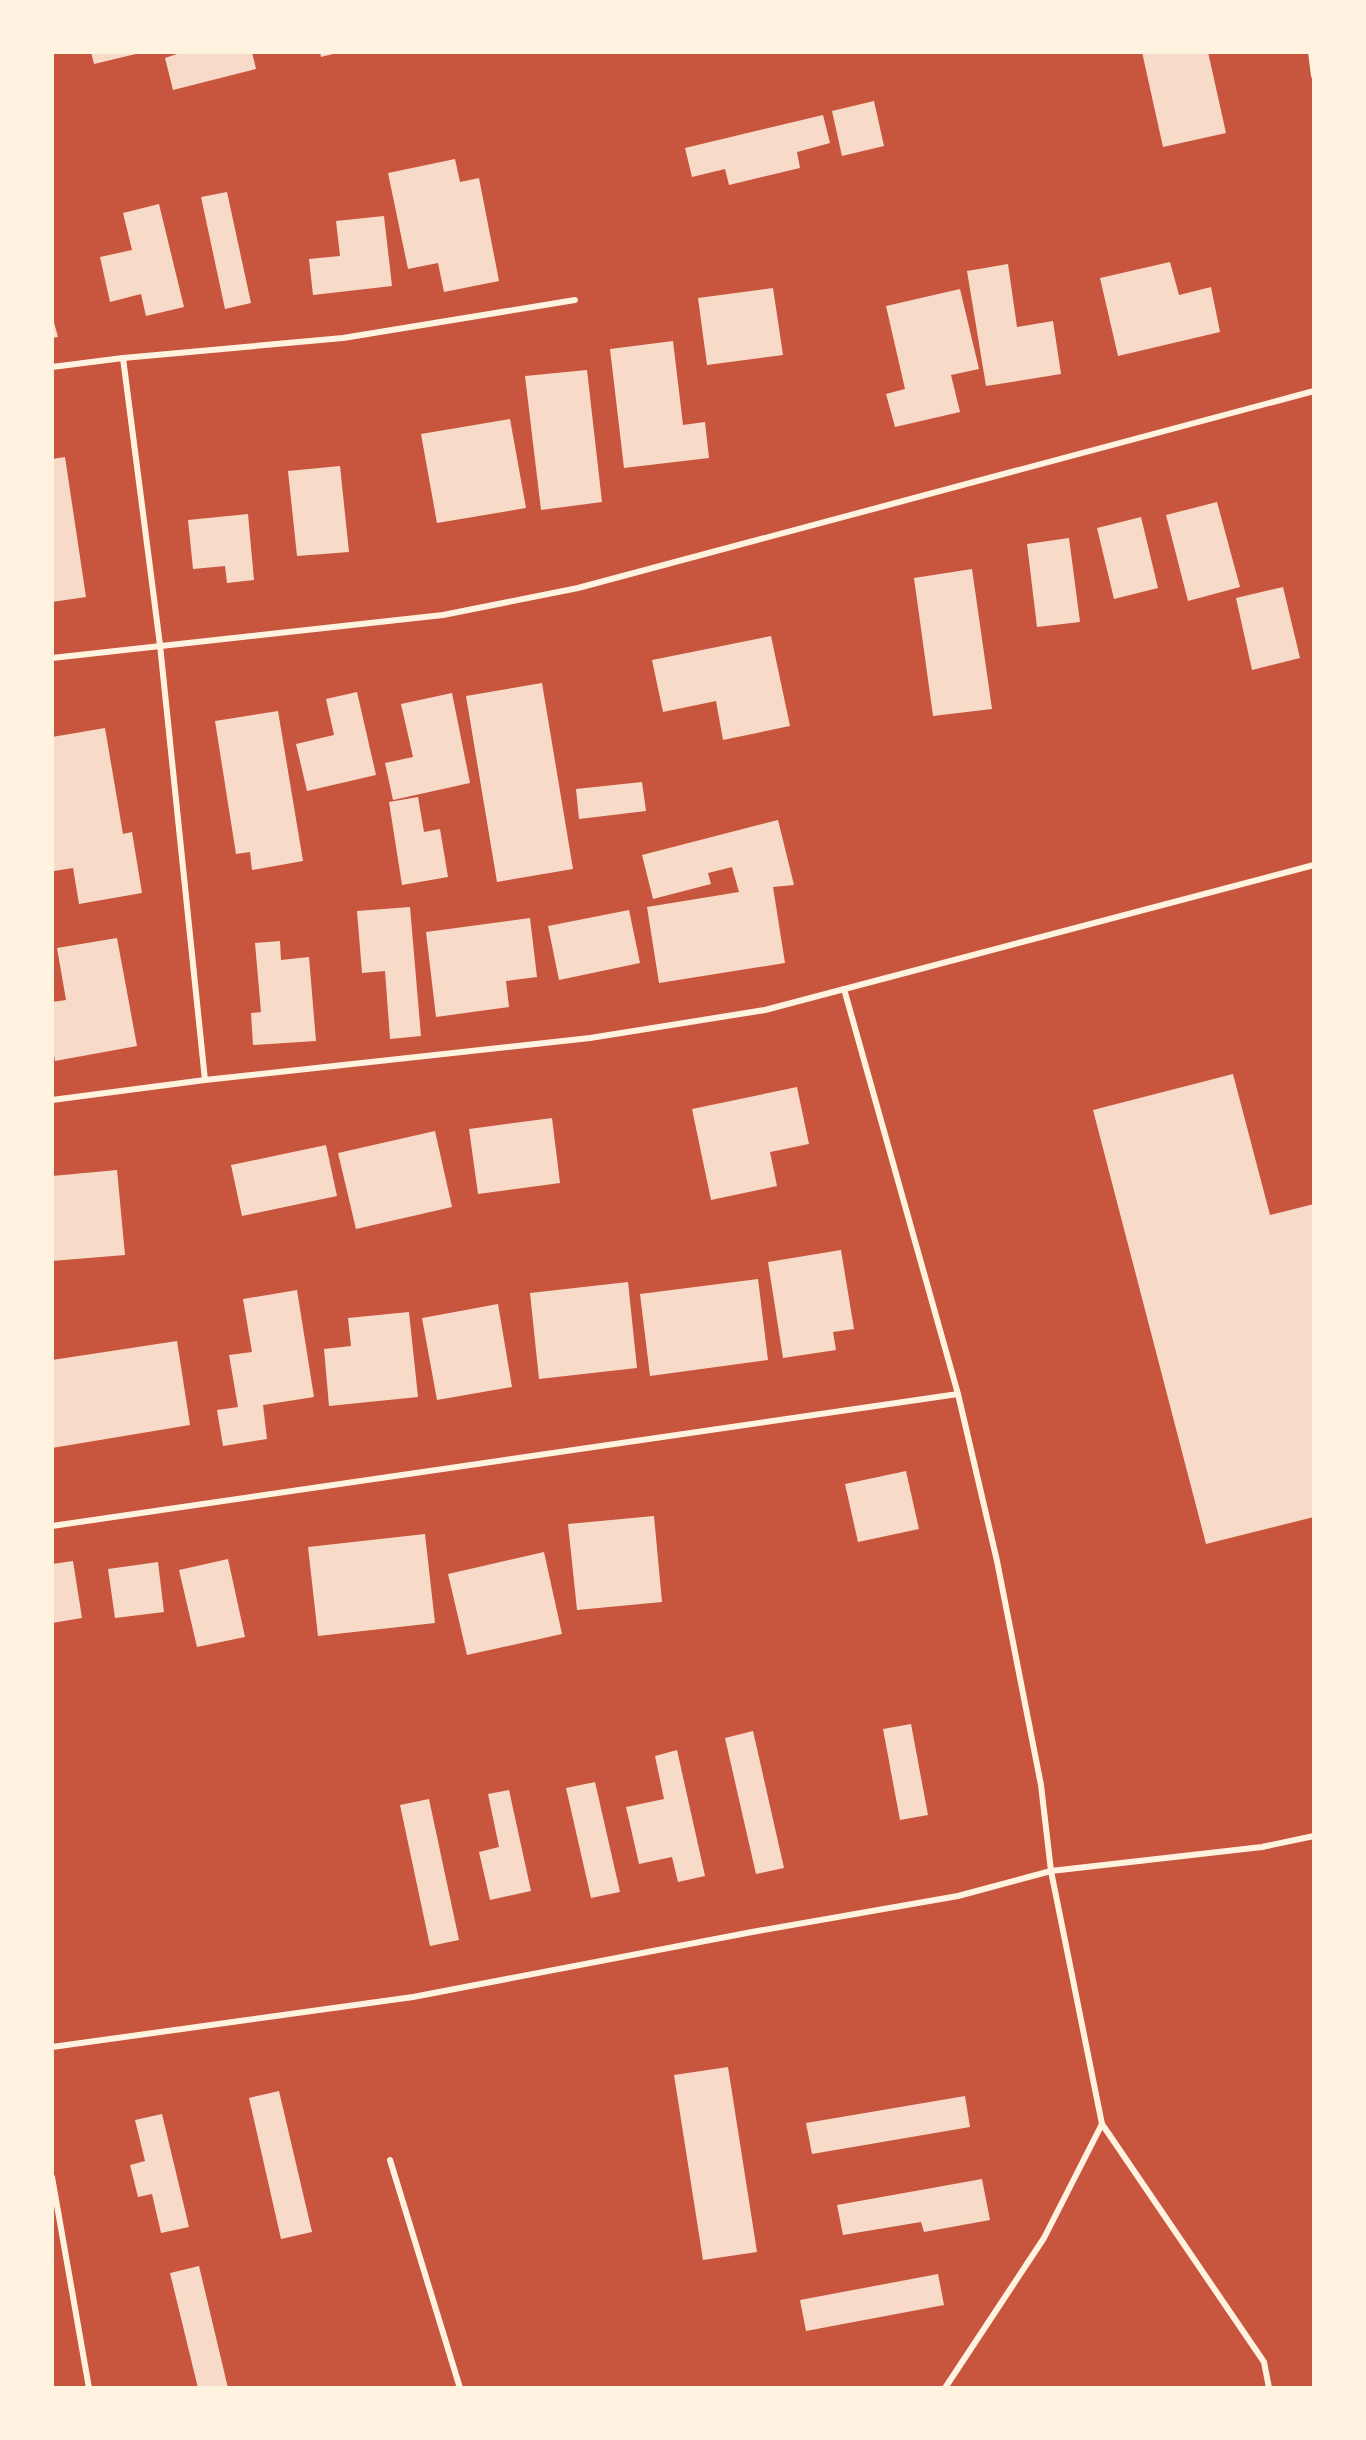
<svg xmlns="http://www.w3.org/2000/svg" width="1366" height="2440" font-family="'PT Sans',sans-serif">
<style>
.building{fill:#f7dbc8}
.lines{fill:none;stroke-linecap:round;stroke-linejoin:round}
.minor{stroke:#fff3e0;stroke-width:6}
</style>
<rect width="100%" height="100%" fill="#c8553d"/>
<g class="building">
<path d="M91 52H140V53L94 64Z"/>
<path d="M176 52H252L256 69 173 90 165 58 177 54Z"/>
<path d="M320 52H336L337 53 321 57Z"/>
<path d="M1142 52H1208L1226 133 1163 147Z"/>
<path d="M874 101 884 146 842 156 832 111Z"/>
<path d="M823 115 830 143 797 152 800 168 729 185 725 169 692 177 685 148Z"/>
<path d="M455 159 460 182 479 178 499 281 444 292 438 263 408 269 388 173Z"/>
<path d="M227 192 251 303 225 309 201 197Z"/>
<path d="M159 204 184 307 146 316 141 294 110 302 100 257 132 250 123 213Z"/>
<path d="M384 216 392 286 313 295 309 259 340 256 336 221Z"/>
<path d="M1170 262 1179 295 1211 287 1220 332 1118 356 1100 278Z"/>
<path d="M1008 264 1017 327 1053 321 1061 374 986 386 967 271Z"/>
<path d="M773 288 783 355 707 365 698 298Z"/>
<path d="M960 289 979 369 951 375 960 412 895 427 886 394 905 389 886 306Z"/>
<path d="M52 315 58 337 52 338Z"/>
<path d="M673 341 683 425 705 422 709 458 624 468 610 349Z"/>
<path d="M587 370 602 502 541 510 525 376Z"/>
<path d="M510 419 526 508 437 523 421 434Z"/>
<path d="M65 457 86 597 52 602V459Z"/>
<path d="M340 466 349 552 297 556 288 471Z"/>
<path d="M1217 502 1240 587 1188 601 1166 515Z"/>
<path d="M248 514 254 580 227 583 225 566 193 569 188 520Z"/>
<path d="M1141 517 1158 588 1114 599 1097 528Z"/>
<path d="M1069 538 1080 622 1037 627 1027 544Z"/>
<path d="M972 569 992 709 933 716 914 578Z"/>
<path d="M1283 587 1300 658 1252 670 1236 598Z"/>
<path d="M771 636 790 726 723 740 716 701 663 712 652 660Z"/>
<path d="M542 683 573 869 497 882 466 696Z"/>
<path d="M357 692 376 775 307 791 296 744 334 735 326 699Z"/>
<path d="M452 693 470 783 393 800 385 763 413 757 401 704Z"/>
<path d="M278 711 303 861 252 870 250 852 236 854 215 721Z"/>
<path d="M105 728 123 834 132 832 142 893 79 904 73 868 54 871 52 860V737Z"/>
<path d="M642 782 646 811 579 819 576 789Z"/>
<path d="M418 797 424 832 440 829 448 877 402 885 389 802Z"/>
<path d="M778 820 794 885 773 887 785 963 659 983 647 907 739 892 732 867 708 873 711 884 653 899 642 855Z"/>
<path d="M410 907 421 1036 390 1039 385 971 362 973 357 911Z"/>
<path d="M629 910 640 963 559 980 548 926Z"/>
<path d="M530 918 537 977 506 981 509 1007 436 1017 426 932Z"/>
<path d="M117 938 137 1046 55 1061 52 1045V1002L66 1000 57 948Z"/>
<path d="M280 941 281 960 309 957 316 1041 253 1045 251 1013 261 1012 255 943Z"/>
<path d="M1233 1074 1270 1215 1314 1204V1517L1206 1544 1093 1110Z"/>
<path d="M797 1087 809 1144 770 1152 777 1186 711 1200 692 1109Z"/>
<path d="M552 1118 560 1183 478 1194 469 1129Z"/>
<path d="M435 1131 452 1207 356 1229 338 1153Z"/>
<path d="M326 1145 337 1196 242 1216 231 1165Z"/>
<path d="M117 1170 125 1255 52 1261V1176Z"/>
<path d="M841 1250 854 1329 833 1332 836 1350 783 1358 768 1262Z"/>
<path d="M758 1279 768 1360 650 1376 640 1294Z"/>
<path d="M628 1282 637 1368 539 1379 530 1293Z"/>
<path d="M297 1290 314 1397 263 1405 267 1439 223 1446 217 1410 238 1407 229 1355 252 1352 243 1299Z"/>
<path d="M498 1304 512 1387 437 1400 422 1318Z"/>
<path d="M409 1312 418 1397 329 1406 324 1349 351 1346 348 1318Z"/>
<path d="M177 1341 190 1425 52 1448V1360Z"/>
<path d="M906 1471 919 1529 858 1542 845 1484Z"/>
<path d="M654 1516 662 1602 577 1610 568 1524Z"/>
<path d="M425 1534 435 1623 318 1636 308 1547Z"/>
<path d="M544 1552 562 1634 467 1655 448 1574Z"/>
<path d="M228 1559 245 1637 197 1647 179 1570Z"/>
<path d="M73 1561 82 1618 52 1623V1564Z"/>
<path d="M158 1562 164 1612 115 1618 108 1569Z"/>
<path d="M911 1724 928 1815 900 1820 883 1729Z"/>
<path d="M753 1731 784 1868 756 1874 725 1738Z"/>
<path d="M677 1750 705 1876 678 1882 672 1857 639 1864 626 1807 664 1799 655 1756Z"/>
<path d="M595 1782 620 1892 591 1898 566 1788Z"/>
<path d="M509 1790 531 1891 490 1900 479 1852 499 1847 488 1794Z"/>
<path d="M429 1799 459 1940 430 1946 400 1805Z"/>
<path d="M728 2067 757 2252 703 2260 674 2075Z"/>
<path d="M279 2091 312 2232 281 2239 249 2098Z"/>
<path d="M965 2096 970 2127 812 2154 806 2123Z"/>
<path d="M162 2114 189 2227 161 2233 152 2194 138 2197 130 2165 145 2161 135 2120Z"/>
<path d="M982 2179 990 2220 924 2232 921 2222 843 2235 837 2205Z"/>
<path d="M199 2266 228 2388H198L170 2273Z"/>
<path d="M938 2274 944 2305 806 2331 800 2300Z"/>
</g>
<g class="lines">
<g class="minor">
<path d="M1311 52 1314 76"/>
<path d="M123 358 160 645 205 1080"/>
<path d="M52 367 123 358 343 338 575 300"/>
<path d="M52 658 443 615 578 588 1314 391"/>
<path d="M844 989 958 1394 997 1561 1041 1785 1051 1871 1102 2124 1044 2238 945 2388"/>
<path d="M52 1100 205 1080 590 1038 765 1010 1314 865"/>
<path d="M52 1526 958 1394"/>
<path d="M52 2047 413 1997 752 1932 958 1896 1051 1871 1262 1847 1314 1836"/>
<path d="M1102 2124 1264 2362 1269 2388"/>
<path d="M390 2160 460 2388"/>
<path d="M52 2177 89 2388"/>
</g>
</g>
<rect width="1366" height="2440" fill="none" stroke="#fff3e0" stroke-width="108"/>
</svg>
